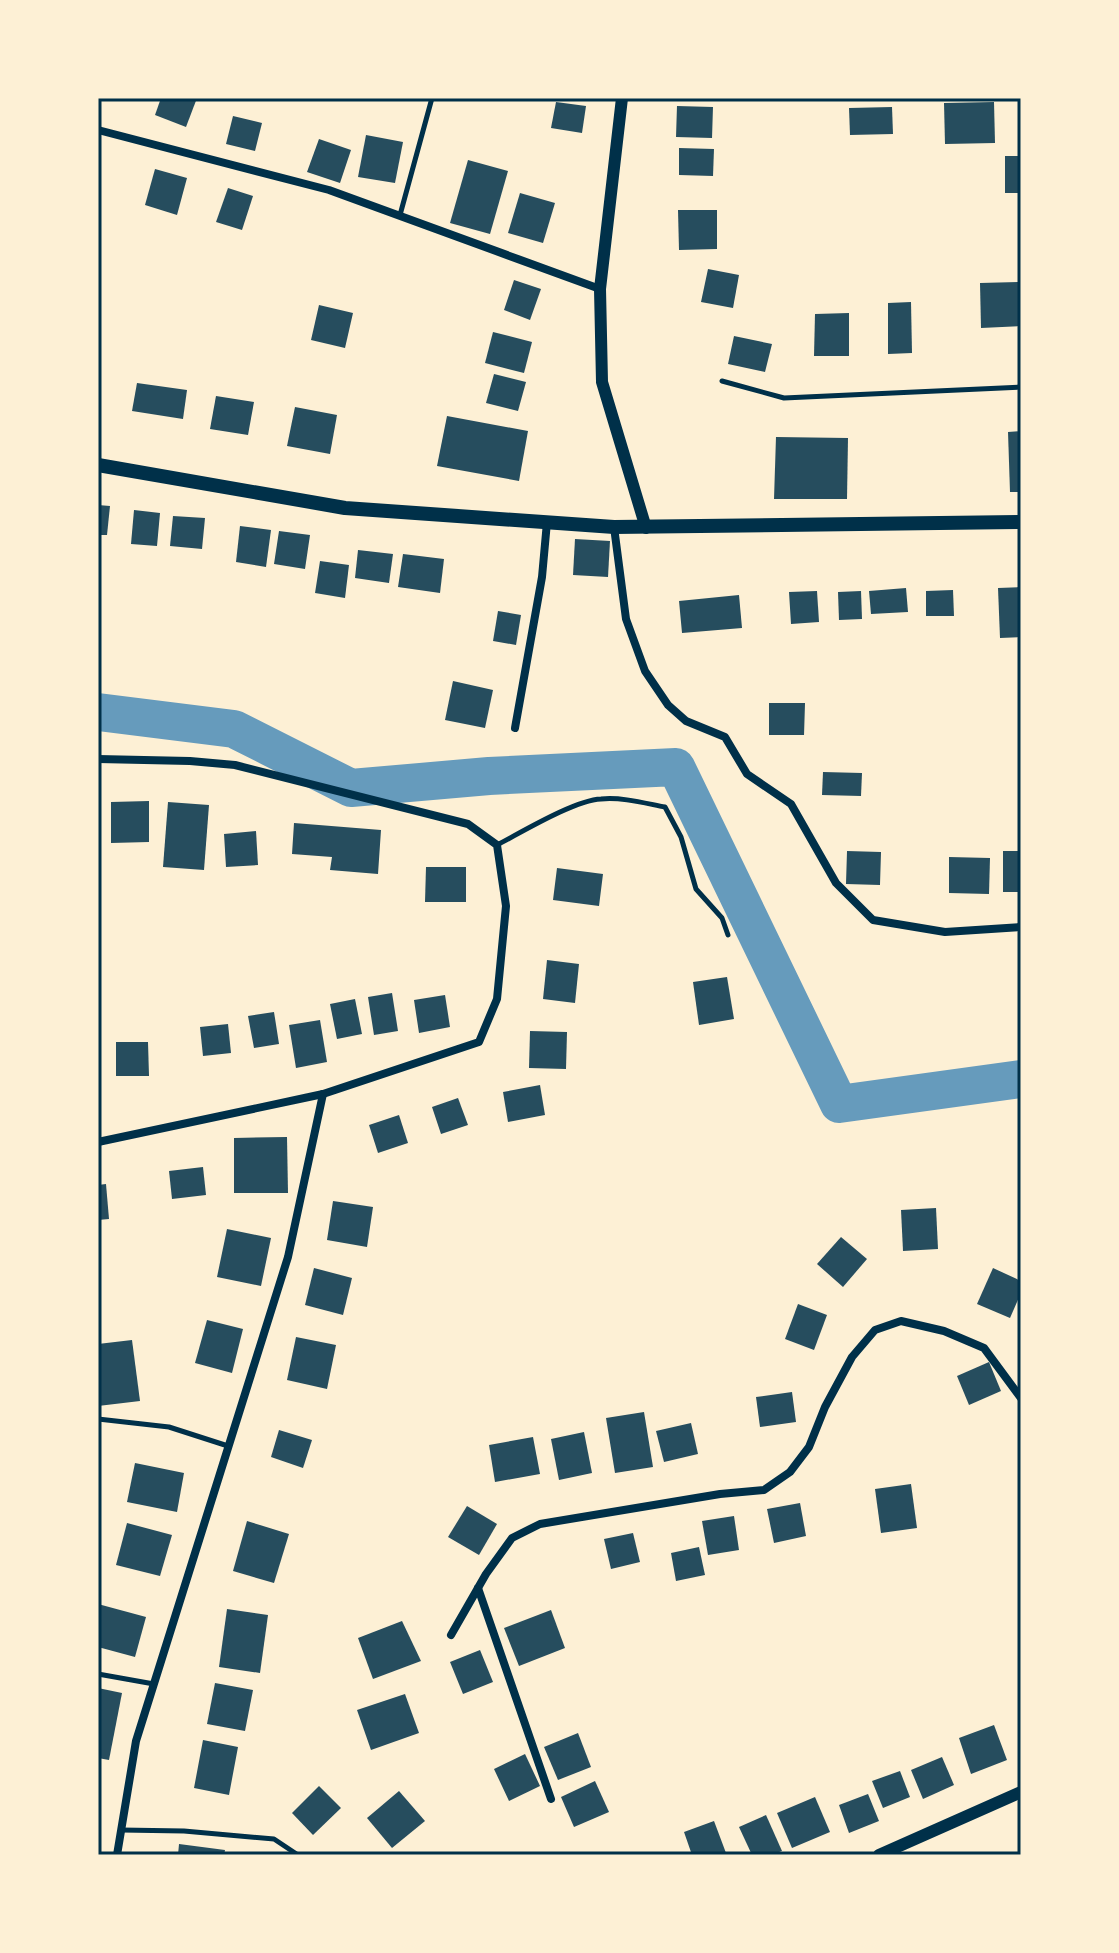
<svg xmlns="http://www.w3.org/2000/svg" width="1119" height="1953" font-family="Arial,sans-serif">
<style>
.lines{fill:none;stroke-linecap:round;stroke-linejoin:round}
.river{stroke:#669bbc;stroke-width:38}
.building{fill:#264d5e}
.service{stroke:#003049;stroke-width:5}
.minor{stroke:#003049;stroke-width:8}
.tertiary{stroke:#003049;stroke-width:12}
.secondary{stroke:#003049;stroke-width:14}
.neatline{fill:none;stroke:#003049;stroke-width:3}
</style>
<rect width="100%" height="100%" fill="#fdf0d5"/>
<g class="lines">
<path class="river" d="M98 712 234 729 351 788 489 776 676 767 839 1104 1021 1079"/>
</g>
<g class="building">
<path d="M161 98H197L186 127 155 115Z"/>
<path d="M556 102 586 106 582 133 551 128Z"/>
<path d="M994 102 995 143 945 144 944 103Z"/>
<path d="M677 106 713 107 712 138 676 137Z"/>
<path d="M892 107 893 134 850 135 849 108Z"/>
<path d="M233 116 262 123 255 151 226 144Z"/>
<path d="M366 135 403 142 395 183 358 177Z"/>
<path d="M319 139 351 150 340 183 307 172Z"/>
<path d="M679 148 714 149 713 176 679 175Z"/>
<rect x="1005" y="156" width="16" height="37"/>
<path d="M468 160 508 171 490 234 450 223Z"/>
<path d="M155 169 187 178 177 215 145 205Z"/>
<path d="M228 188 253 196 242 230 216 222Z"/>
<path d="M520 193 555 203 543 243 508 233Z"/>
<path d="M678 210H717V249L679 250Z"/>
<path d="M708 269 739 275 733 308 701 302Z"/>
<path d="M514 280 541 289 530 320 504 310Z"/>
<path d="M1021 282V326L981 328 980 283Z"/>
<path d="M911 302 912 353 888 354V303Z"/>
<path d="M319 305 353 313 345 348 311 340Z"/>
<path d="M849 313V356H814L815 314Z"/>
<path d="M493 332 532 342 524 373 485 363Z"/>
<path d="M734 336 772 344 765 372 728 364Z"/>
<path d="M494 374 526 382 518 411 486 403Z"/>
<path d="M137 383 187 390 183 419 132 411Z"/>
<path d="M216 396 254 402 248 435 210 429Z"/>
<path d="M295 407 337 415 330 454 287 446Z"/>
<path d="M447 416 528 431 519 481 437 466Z"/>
<path d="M1021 431V492H1010L1008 432Z"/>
<path d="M776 437 848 438 847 499H774Z"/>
<path d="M98 505 110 506 107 535H98Z"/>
<path d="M134 510 160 513 157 546 131 544Z"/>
<path d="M173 516 205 518 202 549 170 546Z"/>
<path d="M240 526 271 530 266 567 236 562Z"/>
<path d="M279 531 310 535 305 569 274 564Z"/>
<path d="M575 539 610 541 608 577 573 575Z"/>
<path d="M358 550 393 554 389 583 355 578Z"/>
<path d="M403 554 444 559 440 593 398 587Z"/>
<path d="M320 561 349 565 345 598 315 593Z"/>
<path d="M1021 587V637L1000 638 998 588Z"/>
<path d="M906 588 908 612 871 614 869 591Z"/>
<path d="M953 590 954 616H926V591Z"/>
<path d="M817 591 819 622 791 624 789 592Z"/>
<path d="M861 591 862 619 839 620 838 592Z"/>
<path d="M739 595 742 628 682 633 679 601Z"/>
<path d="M498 611 521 615 516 645 493 641Z"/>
<path d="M453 681 493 690 485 728 445 720Z"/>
<path d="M769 703H805L804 735H769Z"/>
<path d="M823 772 862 773 861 796 822 795Z"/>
<path d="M149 801V842L111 843V802Z"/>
<path d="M168 802 209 805 204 870 163 867Z"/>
<path d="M294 823 381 830 378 874 330 870 332 857 292 854Z"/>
<path d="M256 831 258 865 226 867 224 834Z"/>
<path d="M847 851 881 852 880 885 846 884Z"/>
<rect x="1003" y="851" width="18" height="41"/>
<path d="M949 857 990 858 989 894 949 893Z"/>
<path d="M426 867H466V902H425Z"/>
<path d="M557 868 603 874 599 906 553 900Z"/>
<path d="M547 960 579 964 575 1003 543 999Z"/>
<path d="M727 977 734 1019 699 1025 693 982Z"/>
<path d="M392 993 398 1031 374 1035 368 997Z"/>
<path d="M445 995 450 1027 419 1033 414 1000Z"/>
<path d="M355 999 362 1034 337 1039 330 1004Z"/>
<path d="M274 1012 279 1044 254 1048 248 1016Z"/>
<path d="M320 1020 327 1062 296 1068 289 1025Z"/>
<path d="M228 1024 231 1053 203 1056 200 1027Z"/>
<path d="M530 1031 567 1032 566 1069 529 1068Z"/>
<path d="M116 1042H148L149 1076H116Z"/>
<path d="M540 1085 545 1115 508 1122 503 1092Z"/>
<path d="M458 1098 468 1125 441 1134 432 1107Z"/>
<path d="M399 1115 408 1143 378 1153 369 1125Z"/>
<path d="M287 1137 288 1193H234V1138Z"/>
<path d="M203 1167 206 1195 172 1199 169 1171Z"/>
<path d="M106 1184 109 1219 98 1220V1185Z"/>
<path d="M333 1201 373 1207 367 1247 327 1240Z"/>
<path d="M936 1208 938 1249 903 1251 901 1210Z"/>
<path d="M227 1229 271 1238 261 1286 217 1277Z"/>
<path d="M841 1237 867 1259 843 1287 817 1264Z"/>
<path d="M314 1268 352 1278 343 1315 305 1305Z"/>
<path d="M993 1268 1021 1281V1293L1010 1318 977 1304Z"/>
<path d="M798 1304 827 1315 814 1350 785 1339Z"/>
<path d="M207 1320 243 1329 232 1373 195 1363Z"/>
<path d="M296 1337 336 1345 327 1389 287 1380Z"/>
<path d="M132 1340 140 1401 98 1406V1344Z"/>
<path d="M989 1362 1001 1391 969 1405 957 1376Z"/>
<path d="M792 1392 796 1422 760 1427 756 1397Z"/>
<path d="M644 1412 653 1467 615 1473 606 1418Z"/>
<path d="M691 1423 698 1454 664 1462 656 1431Z"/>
<path d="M279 1430 312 1440 303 1468 271 1457Z"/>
<path d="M584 1432 592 1473 559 1480 551 1439Z"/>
<path d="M533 1437 540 1474 495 1482 489 1445Z"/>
<path d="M135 1463 184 1473 177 1512 127 1502Z"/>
<path d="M911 1484 917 1528 881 1533 875 1489Z"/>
<path d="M800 1503 806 1536 774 1543 767 1509Z"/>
<path d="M467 1506 497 1524 479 1555 448 1537Z"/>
<path d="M734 1516 739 1550 708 1555 702 1521Z"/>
<path d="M247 1521 289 1534 274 1583 233 1571Z"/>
<path d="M127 1523 172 1535 160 1576 116 1565Z"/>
<path d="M633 1533 640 1562 611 1569 604 1539Z"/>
<path d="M699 1547 705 1575 676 1581 671 1553Z"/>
<path d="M98 1604 146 1617 135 1657 98 1647Z"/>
<path d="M227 1609 268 1615 260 1673 219 1667Z"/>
<path d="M551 1610 565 1648 519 1666 504 1628Z"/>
<path d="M402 1621 421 1661 373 1679 358 1638Z"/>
<path d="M480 1650 493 1682 463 1694 450 1662Z"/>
<path d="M215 1683 253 1690 245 1731 207 1724Z"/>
<path d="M98 1688 122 1693 109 1760 98 1758Z"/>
<path d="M405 1694 419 1733 371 1750 357 1710Z"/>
<path d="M994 1725 1007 1760 971 1774 959 1738Z"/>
<path d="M578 1733 591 1767 558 1780 544 1747Z"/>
<path d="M203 1740 238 1747 229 1795 194 1788Z"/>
<path d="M525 1754 540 1786 509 1801 494 1769Z"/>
<path d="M942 1757 954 1785 923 1799 911 1770Z"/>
<path d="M900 1771 910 1797 883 1808 872 1781Z"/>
<path d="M595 1781 609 1812 574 1827 561 1797Z"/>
<path d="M319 1786 341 1808 313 1835 292 1813Z"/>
<path d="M399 1791 425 1821 392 1848 367 1818Z"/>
<path d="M868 1794 879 1821 849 1833 839 1805Z"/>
<path d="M815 1797 830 1832 792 1848 777 1813Z"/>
<path d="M766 1815 782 1851 771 1855H752L739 1827Z"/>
<path d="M714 1821 726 1853 692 1855 684 1832Z"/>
<path d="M179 1844 225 1850 224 1855H178Z"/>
</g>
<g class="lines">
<g class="service">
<path d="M400 215 432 98"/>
<path d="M722 381 784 398 1021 387"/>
<path d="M497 845C522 832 575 800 601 799 622 797 644 803 665 807L681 837 696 889 722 918 728 935"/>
<path d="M98 1419 169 1427 228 1446"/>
<path d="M98 1674 154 1684"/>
<path d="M121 1830 184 1831 274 1839 298 1855"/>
</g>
<g class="minor">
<path d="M98 130 329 190 600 289"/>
<path d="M614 527 626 619 645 671 668 705 686 721 725 737 747 774 791 804 836 883 873 920 945 932 1021 927"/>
<path d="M515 728 542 577 547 522"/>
<path d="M98 759 190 761 235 765 468 824 497 845 506 906 497 999 479 1042 323 1094 98 1142"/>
<path d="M478 1588 551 1799"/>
<path d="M451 1635 486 1574 512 1538 540 1524 720 1494 764 1490 790 1472 809 1447 825 1407 852 1357 875 1330 901 1321 944 1331 984 1348 1021 1398"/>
<path d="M117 1855 136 1741 288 1257 323 1094"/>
</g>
<g class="tertiary">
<path d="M622 98 600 289 602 382 646 528"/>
<path d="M879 1855 1021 1792"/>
</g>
<path class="secondary" d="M98 465 345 508 614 527 1021 522"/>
</g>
<rect width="1119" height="1953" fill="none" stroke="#fdf0d5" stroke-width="200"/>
<rect x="100" y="100" width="919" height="1753" class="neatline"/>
</svg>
